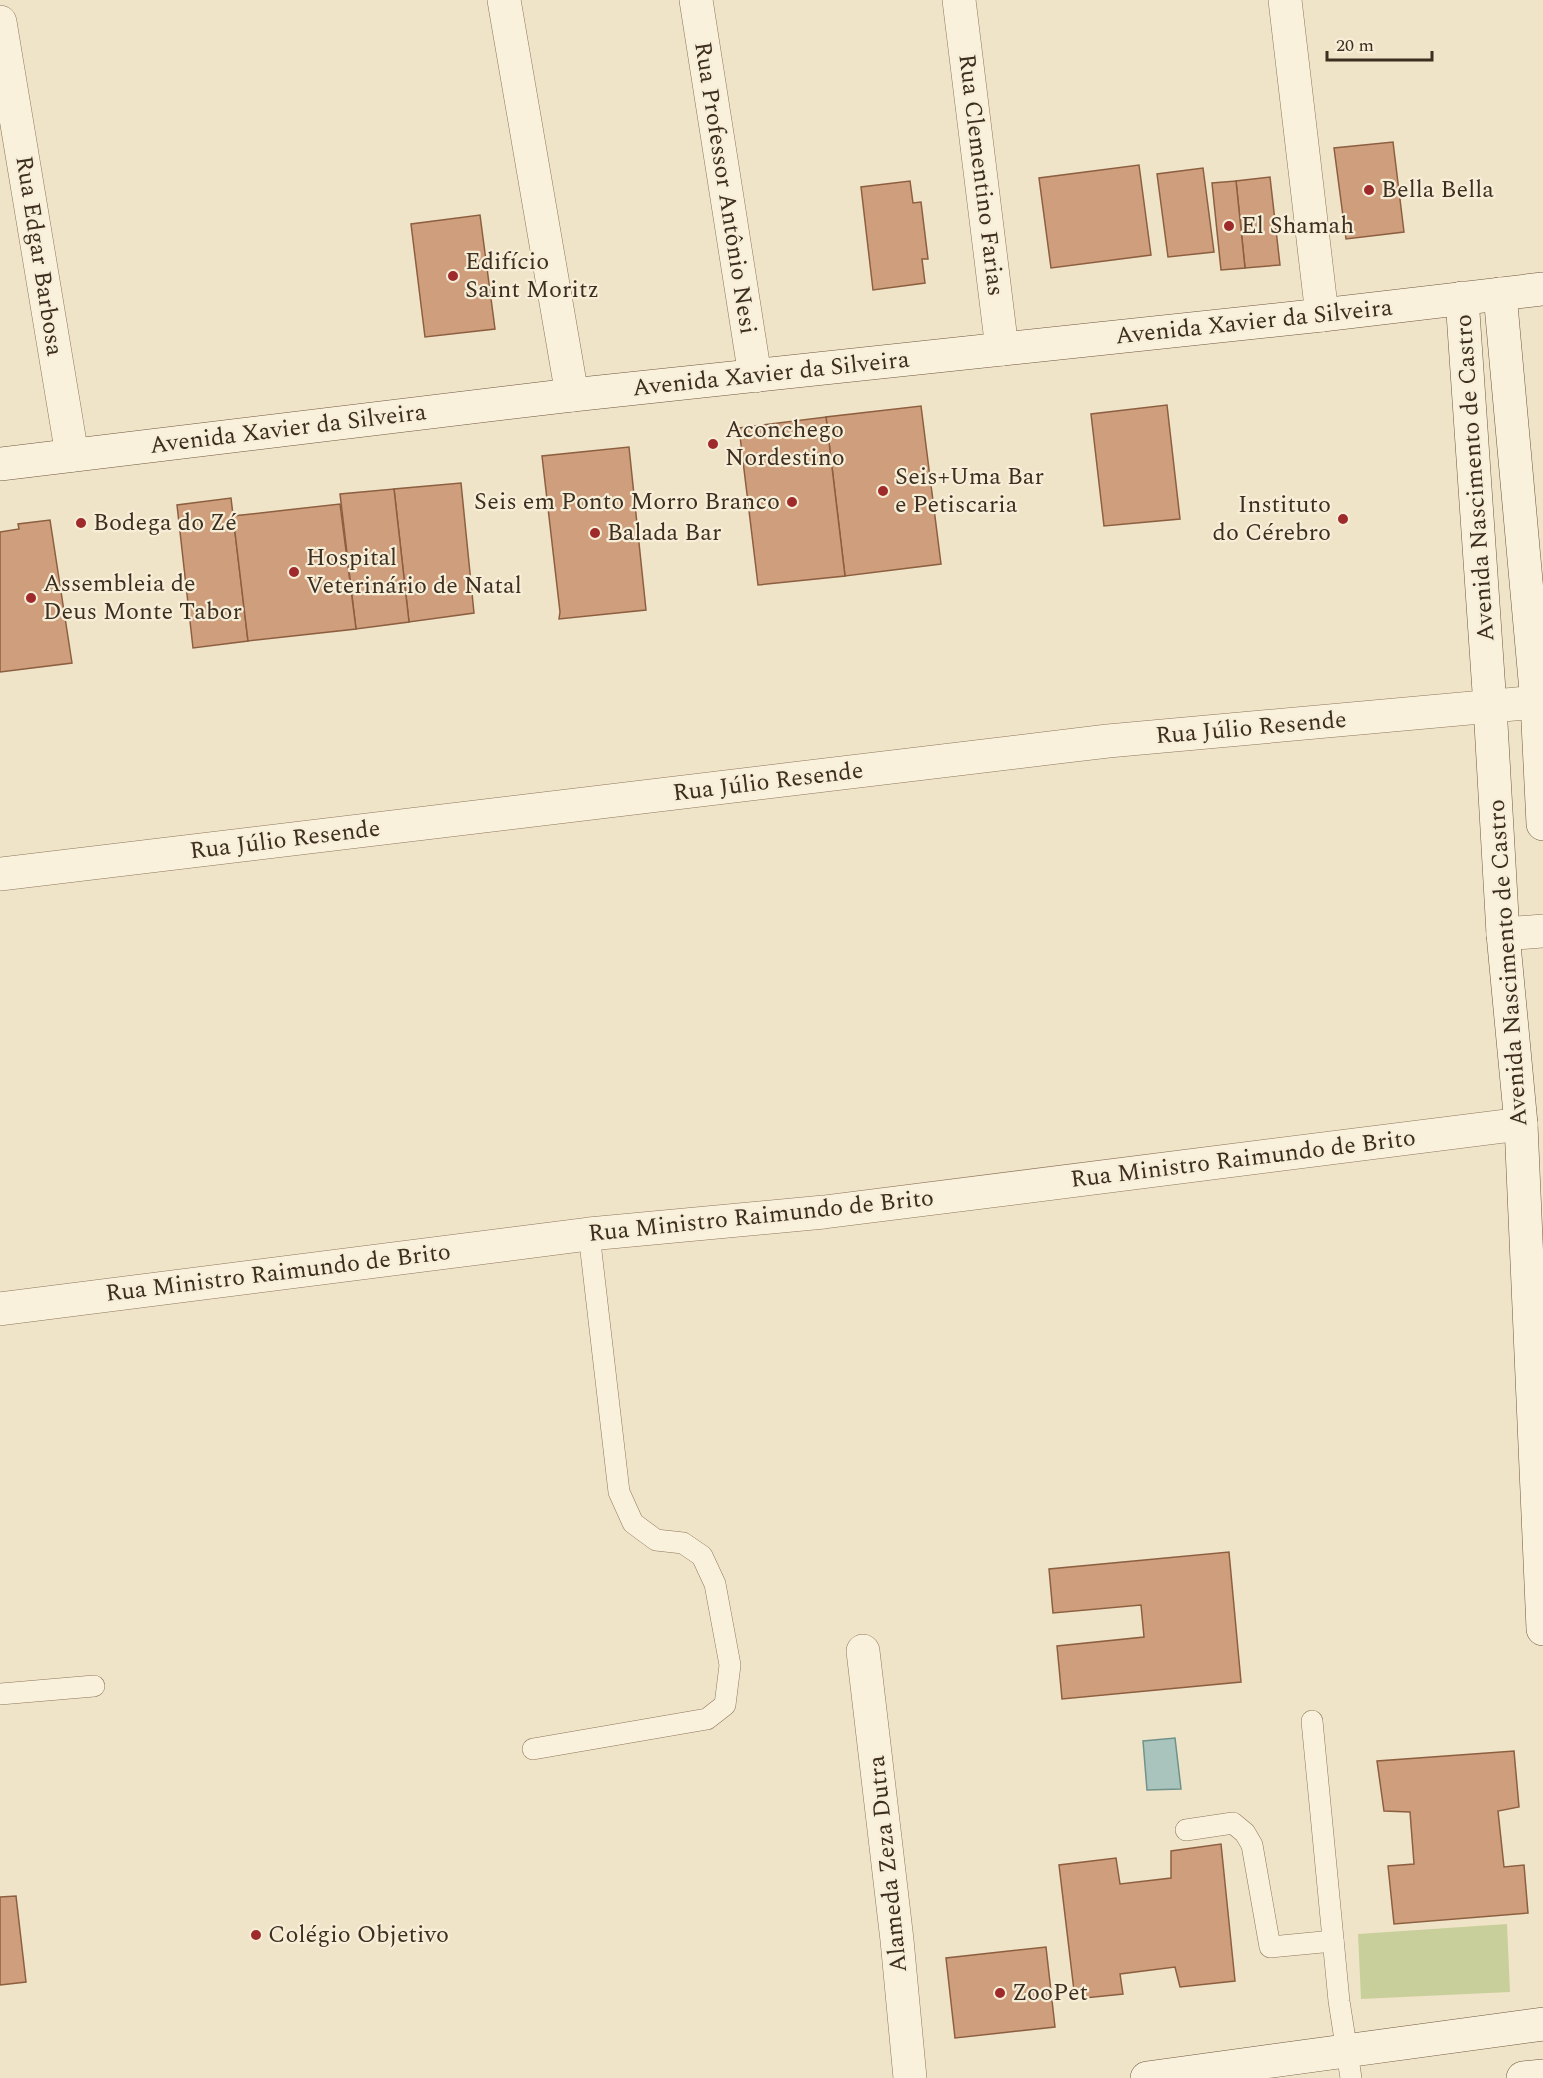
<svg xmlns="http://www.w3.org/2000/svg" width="1543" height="2078" font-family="Spectral,serif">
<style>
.green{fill:#c9cf9b}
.water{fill:#a9c4bc;stroke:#6f938a;stroke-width:1.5}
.building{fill:#cf9f7d;stroke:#8d5f41;stroke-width:1.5}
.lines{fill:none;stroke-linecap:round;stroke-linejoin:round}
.service-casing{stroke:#8d765c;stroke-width:22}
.minor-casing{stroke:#8d765c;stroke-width:34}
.secondary-casing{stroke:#6f573f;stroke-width:34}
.service{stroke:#faf1dc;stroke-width:21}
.minor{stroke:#faf1dc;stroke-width:33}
.secondary{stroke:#faf1dc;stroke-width:33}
.poi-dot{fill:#9e2a2b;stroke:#f7eed8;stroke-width:2}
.labels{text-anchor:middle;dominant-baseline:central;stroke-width:4.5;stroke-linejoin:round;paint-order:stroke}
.street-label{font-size:24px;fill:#3d2e20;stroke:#f7eed8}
.poi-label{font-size:24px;fill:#3d2e20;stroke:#f7eed8;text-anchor:start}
</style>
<rect width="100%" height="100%" fill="#f0e4c8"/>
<path class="green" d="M1507 1924 1510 1992 1361 1999 1358 1934Z"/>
<path class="water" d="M1175 1738 1181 1789 1147 1790 1143 1741Z"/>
<g class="building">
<path d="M1393 142 1404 232 1346 239 1334 148Z"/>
<path d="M1139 165 1151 255 1051 268 1039 178Z"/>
<path d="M1203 168 1214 252 1168 257 1157 174Z"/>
<path d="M1270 177 1280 265 1245 268 1236 181Z"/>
<path d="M910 181 913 203 921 202 928 259H922L925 283 873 290 861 187Z"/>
<path d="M1236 181 1245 268 1221 270 1212 183Z"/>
<path d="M480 215 495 329 425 337 411 224Z"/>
<path d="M1167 405 1180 519 1104 526 1091 414Z"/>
<path d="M921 406 941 564 845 576 826 417Z"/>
<path d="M826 417 845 576 758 585 739 428Z"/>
<path d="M629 447 646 610 559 619 560 612 542 456Z"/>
<path d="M461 483 474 613 409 622 394 489Z"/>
<path d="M394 489 409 622 356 629 340 494Z"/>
<path d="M231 498 248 641 193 648 177 505Z"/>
<path d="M340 504 356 629 248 641 233 516Z"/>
<path d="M50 520 72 663 0 672V532L19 529 18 524Z"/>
<path d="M1229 1552 1241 1682 1062 1699 1057 1646 1144 1637 1141 1605 1053 1613 1049 1569Z"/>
<path d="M1514 1751 1519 1807 1498 1811 1504 1867 1524 1865 1528 1913 1394 1924 1388 1866 1414 1864 1410 1812 1384 1811 1377 1761Z"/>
<path d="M1221 1844 1235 1981 1180 1987 1175 1967 1120 1974 1123 1994 1075 1999 1059 1865 1116 1858 1120 1884 1171 1878V1851Z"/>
<path d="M16 1896 26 1982 0 1985V1897Z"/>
<path d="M1046 1947 1055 2027 955 2038 946 1958Z"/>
</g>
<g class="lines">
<g class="service-casing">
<g id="service">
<path d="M0 1694 94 1686"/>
<path d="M1312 1721 1339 2001 1351 2078"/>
<path d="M533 1749 707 1719 725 1705 730 1665 715 1584 702 1556 683 1543 656 1540 633 1523 619 1492 589 1234"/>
<path d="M1186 1830 1233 1823 1245 1833 1252 1845 1270 1947 1333 1941"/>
</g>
</g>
<g class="minor-casing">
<g id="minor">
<path d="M504 0 572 395"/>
<path d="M696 0 755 376"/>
<path d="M959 0 1002 349"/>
<path d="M1285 0 1322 315"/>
<path d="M0 22 72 455"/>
<path d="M0 874 1108 741 1537 702"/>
<path d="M1503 934 1543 931"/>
<path d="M0 1309 589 1234 824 1212 1521 1124"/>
<path d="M863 1651 897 1940 910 2078"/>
</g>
</g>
<g class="secondary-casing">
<g id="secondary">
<path d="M1500 294 1537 702 1543 824"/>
<path d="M1462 298 1490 706 1503 934 1521 1124 1543 1629"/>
<path d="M0 464 572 395 1322 315 1543 289"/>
<path d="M1147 2078 1543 2024"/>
<path d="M1523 2078 1543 2076"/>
</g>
</g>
<use href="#service" class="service"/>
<use href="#minor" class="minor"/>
<use href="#secondary" class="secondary"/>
</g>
<g class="poi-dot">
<circle cx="1369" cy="190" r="6"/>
<circle cx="1229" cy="226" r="6"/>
<circle cx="453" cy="276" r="6"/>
<circle cx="713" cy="444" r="6"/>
<circle cx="883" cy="491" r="6"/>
<circle cx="792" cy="502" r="6"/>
<circle cx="1343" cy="519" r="6"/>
<circle cx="81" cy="523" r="6"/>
<circle cx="595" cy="533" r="6"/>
<circle cx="294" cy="572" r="6"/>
<circle cx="31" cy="598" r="6"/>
<circle cx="256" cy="1935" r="6"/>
<circle cx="1000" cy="1993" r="6"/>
</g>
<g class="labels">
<g class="street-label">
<text transform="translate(981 175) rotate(83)">Rua Clementino Farias</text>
<text transform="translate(725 188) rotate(81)">Rua Professor Antônio Nesi</text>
<text transform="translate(39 256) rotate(81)">Rua Edgar Barbosa</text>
<text transform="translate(1254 322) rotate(-6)">Avenida Xavier da Silveira</text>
<text transform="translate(771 374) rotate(-6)">Avenida Xavier da Silveira</text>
<text transform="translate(288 429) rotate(-7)">Avenida Xavier da Silveira</text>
<text transform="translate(1475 478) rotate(-94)">Avenida Nascimento de Castro</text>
<text transform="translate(1251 728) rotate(-5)">Rua Júlio Resende</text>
<text transform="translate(768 782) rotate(-7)">Rua Júlio Resende</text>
<text transform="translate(285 840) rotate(-7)">Rua Júlio Resende</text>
<text transform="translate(1508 963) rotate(-94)">Avenida Nascimento de Castro</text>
<text transform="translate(1243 1159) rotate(-7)">Rua Ministro Raimundo de Brito</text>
<text transform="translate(761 1216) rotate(-6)">Rua Ministro Raimundo de Brito</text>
<text transform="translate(278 1273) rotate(-7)">Rua Ministro Raimundo de Brito</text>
<text transform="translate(888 1864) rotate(-96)">Alameda Zeza Dutra</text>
</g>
<g class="poi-label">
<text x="1381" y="190">Bella Bella</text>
<text x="1241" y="226">El Shamah</text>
<text x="465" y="262">Edifício<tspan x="465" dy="28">Saint Moritz</tspan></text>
<text x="725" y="430">Aconchego<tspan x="725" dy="28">Nordestino</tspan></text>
<text x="895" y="477">Seis+Uma Bar<tspan x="895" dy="28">e Petiscaria</tspan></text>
<text x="780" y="502" text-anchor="end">Seis em Ponto Morro Branco</text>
<text x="1331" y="505" text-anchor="end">Instituto<tspan x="1331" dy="28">do Cérebro</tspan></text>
<text x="93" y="523">Bodega do Zé</text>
<text x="607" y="533">Balada Bar</text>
<text x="306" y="558">Hospital<tspan x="306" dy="28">Veterinário de Natal</tspan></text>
<text x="43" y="584">Assembleia de<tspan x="43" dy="28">Deus Monte Tabor</tspan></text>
<text x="268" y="1935">Colégio Objetivo</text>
<text x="1012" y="1993">ZooPet</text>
</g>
</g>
<path d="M1327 51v9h105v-9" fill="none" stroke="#3d2e20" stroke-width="3"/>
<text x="1336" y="51" font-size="18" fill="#3d2e20" stroke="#f7eed8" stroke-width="4.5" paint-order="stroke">20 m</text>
</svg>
